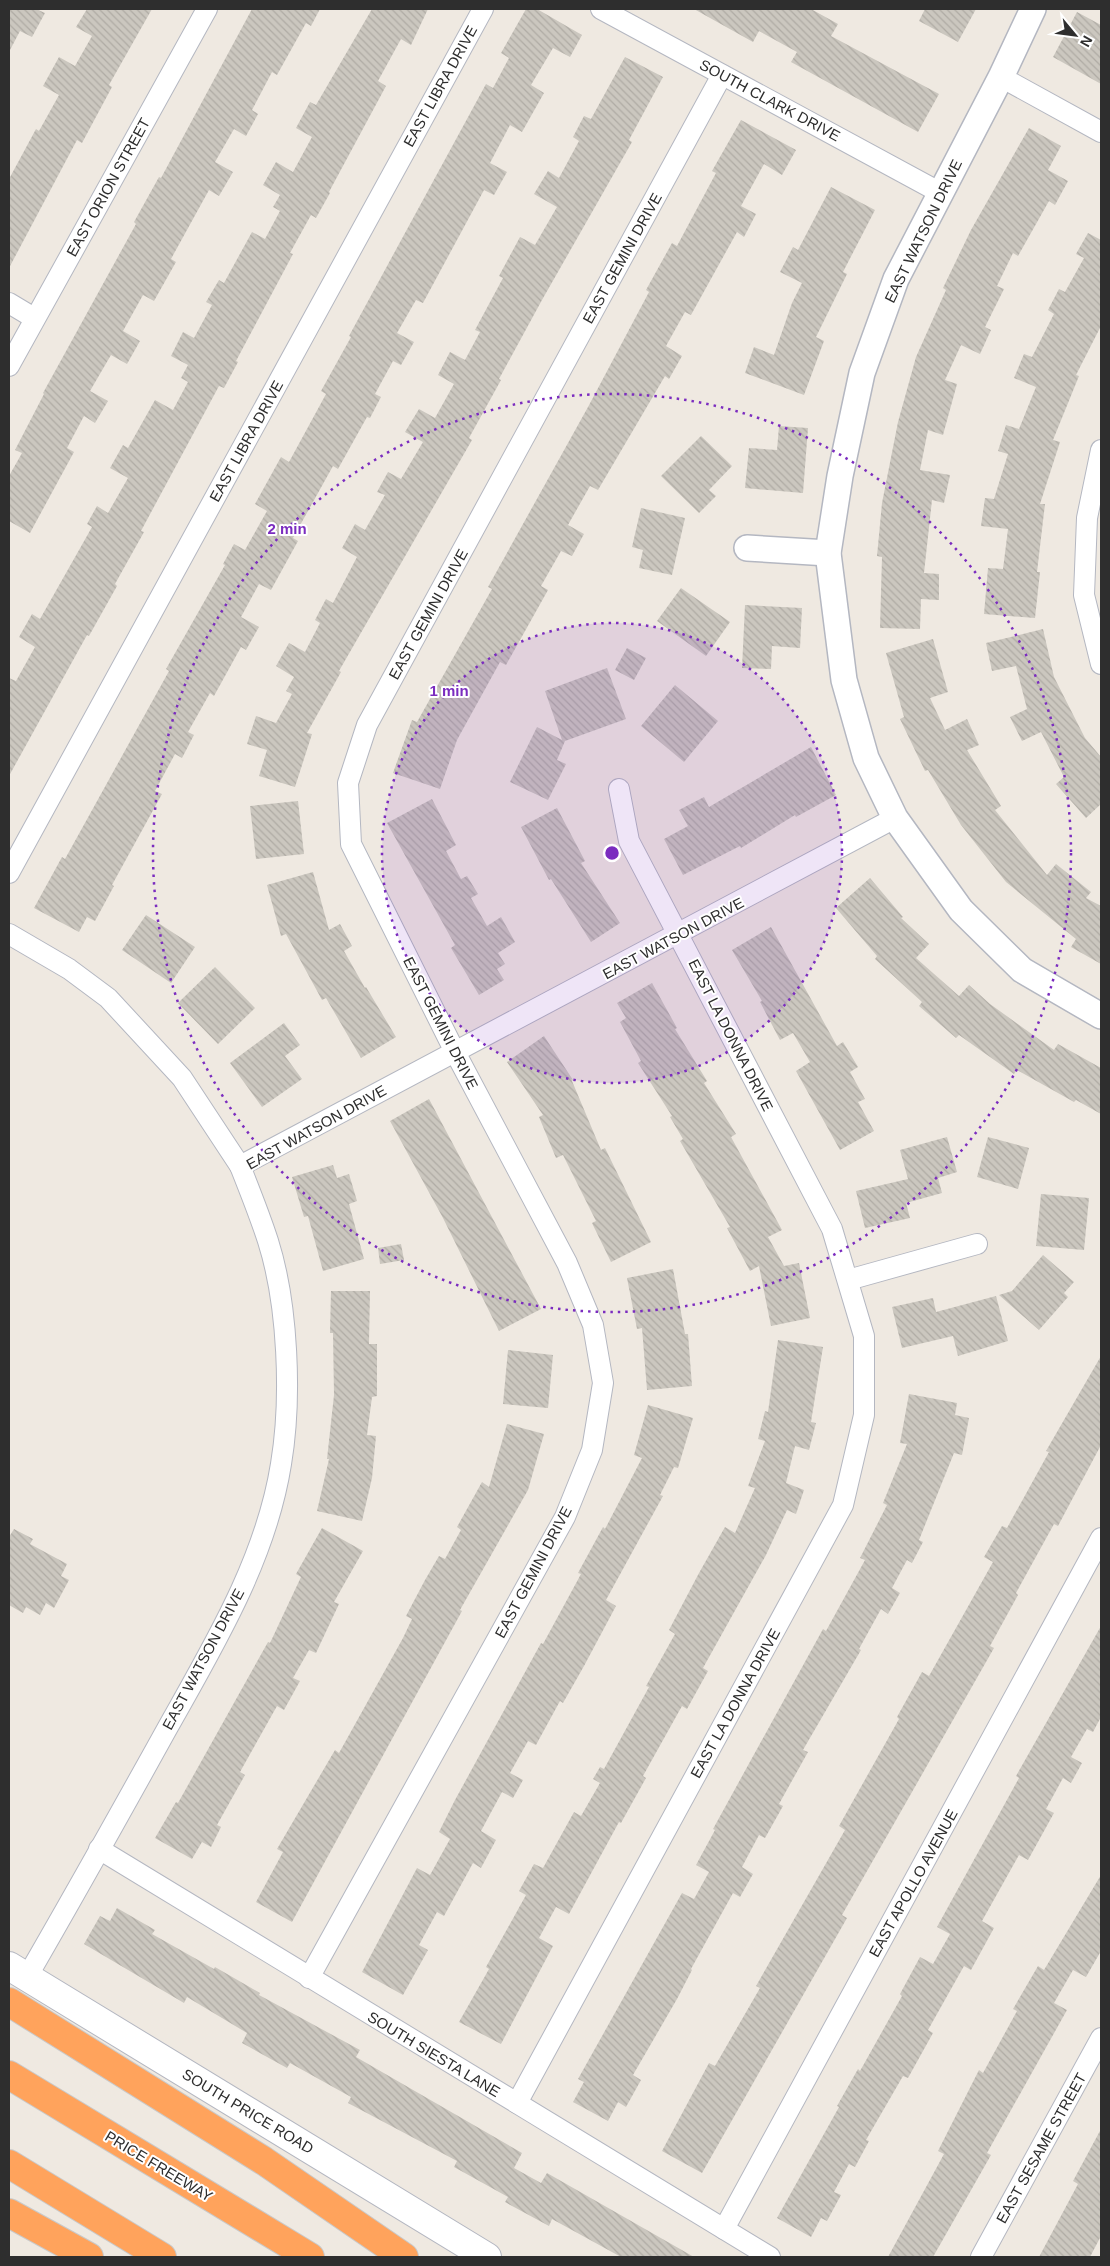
<svg xmlns="http://www.w3.org/2000/svg" width="1110" height="2266" font-family="Helvetica,sans-serif">
<style>
.building{fill:url(#building-back-hatch)}
.lines{fill:none;stroke-linecap:round;stroke-linejoin:round}
.minor-casing{stroke:#b4b7c1;stroke-width:22}
.tertiary-casing{stroke:#b4b7c1;stroke-width:28}
.secondary-casing{stroke:#b4b7c1;stroke-width:30}
.motorway-casing{stroke:#c9c9c9;stroke-width:30}
.minor{stroke:#fff;stroke-width:20}
.tertiary{stroke:#fff;stroke-width:25}
.secondary{stroke:#fff;stroke-width:28}
.motorway{stroke:#ffa35c;stroke-width:28}
.ring{fill:none;stroke:#7b2cbf;stroke-width:2.5;stroke-dasharray:2.5 5}
.labels{text-anchor:middle;dominant-baseline:central;stroke-width:4;stroke-linejoin:round;paint-order:stroke}
.street-label{font-size:15px;fill:#2e2e2e;stroke:#fff}
.centre{fill:#7b2cbf;stroke:#fff;stroke-width:2.5}
.ring-label{font-size:15px;text-anchor:middle;font-weight:bold;fill:#7b2cbf;stroke:#fff;stroke-width:4;stroke-linejoin:round;paint-order:stroke}
</style>
<defs>
<pattern id="building-back-hatch" width="6" height="6" patternUnits="userSpaceOnUse" patternTransform="scale(1.25)"><rect width="6" height="6" fill="#cbc7bf"/><path d="M-1 5l2 2M0 0l6 6M5-1l2 2" fill="none" stroke="#afaba4"/></pattern>
</defs>
<rect width="100%" height="100%" fill="#efe9e1"/>
<g class="building">
<path d="M9 9H36L45 13 32 37 20 31 9 52Z"/>
<path d="M87 9H152L109 85 112 87 82 143 77 140 9 268V179L36 129 39 131 59 95 43 86 59 57 75 66 92 36 76 27Z"/>
<path d="M252 9H320L311 26 306 23 277 75 272 72 252 110 258 114 246 136 234 129 215 162 233 172 219 196 209 190 171 259 176 262 154 301 143 295 123 331 140 341 127 364 111 355 90 391 108 401 95 423 84 416 67 448 74 452 30 533 9 521V476L22 453 15 450 44 394 43 393 136 224 134 222 159 177 161 178Z"/>
<path d="M372 9H428L411 45 401 39 378 81 386 86 329 192 330 193 316 218 311 215 290 253 293 254 236 361 238 362 224 388 219 386 141 531 144 532 115 584 117 586 89 636 87 635 9 776V678L16 681 35 647 19 637 32 614 40 619 92 527 87 524 97 506 108 513 128 478 110 468 123 445 128 448 155 400 173 410 188 382 181 378 188 365 171 356 183 332 194 338 212 305 206 302 219 280 224 283 252 232 265 239 280 211 273 207 280 195 263 185 276 162 293 172 312 137 296 128 310 102 316 105Z"/>
<path d="M526 9H537L582 35 570 57 553 48 531 85 544 93 522 132 510 125 490 163 507 172 494 195 484 190 423 303 416 300 397 333 414 342 401 365 393 361 375 394 381 397 370 418 367 417 338 469 333 466 293 538 298 541 271 590 259 584 241 617 259 627 246 650 241 647 214 696 210 693 188 732 194 735 182 758 175 754 155 791 162 794 112 885 114 886 95 921 87 917 79 932 34 908 62 857 65 859 169 671 166 669 225 565 223 564 234 544 245 550 267 511 255 504 281 457 289 462 326 394 321 391 351 337 349 336 486 84 493 88 509 58 501 53Z"/>
<path d="M694 9H811L838 24 831 36 939 94 918 132 791 62 797 52 759 31 753 42Z"/>
<path d="M925 9H976L958 42 919 21Z"/>
<path d="M1077 12 1101 25V84L1053 57Z"/>
<path d="M625 57 663 77 629 140 632 142 542 300 499 379 501 380 469 438 472 440 339 671 341 672 307 733 312 734 295 787 259 776 267 750 247 744 256 716 276 723 292 694 286 691 294 677 276 666 289 643 305 652 320 623 315 620 326 599 333 603 357 557 342 548 355 524 365 530 385 495 377 492 388 472 401 479 423 442 405 432 419 409 435 418 454 384 438 375 450 352 465 360 480 332 475 330 503 278 499 276 520 237 535 245 557 207 534 194 548 171 559 178 579 141 573 137 584 116 591 119Z"/>
<path d="M741 120 796 150 782 175 764 164 741 206 756 214 744 237 737 232 691 315 685 312 666 346 682 356 669 379 665 376 598 490 590 486 568 525 584 534 572 556 561 551 541 586 548 590 506 665 500 662 457 740 440 789 393 773 412 720 417 722 492 589 488 587 588 407 649 292 646 290 672 243 677 246 716 173 712 171Z"/>
<path d="M1029 128 1061 146 1048 170 1068 181 1055 205 1049 201 1018 256 1013 253 997 286 1004 289 985 327 991 330 980 354 961 345 945 380 957 384 943 435 928 430 920 470 950 475 944 503 932 500 924 573 939 574V600L921 599 920 629 880 628 882 557 877 556 882 503 898 422 916 357 946 290 943 288 971 230Z"/>
<path d="M831 187 875 210 843 272 847 274 816 337 824 341 804 395 745 373 754 347 774 355 792 303 802 283 780 272 793 247 798 250Z"/>
<path d="M1088 233 1101 240V326L1076 375 1079 376 1053 440 1060 442 1040 504H1045L1037 572H1040L1035 618 984 614 988 568 1003 569 1008 529 981 526 985 498 994 499 1008 454 998 451 1006 425 1019 429 1036 387 1014 378 1024 354 1032 357 1054 314 1048 310 1059 289 1065 292 1084 258 1076 254Z"/>
<path d="M779 426 808 428 803 493 745 488 749 448 777 450Z"/>
<path d="M701 436 732 466 709 490 716 496 699 513 661 476Z"/>
<path d="M641 508 685 518 672 575 639 568 643 550 632 547Z"/>
<path d="M681 588 730 622 706 656 657 621Z"/>
<path d="M745 605 802 608 800 648 772 646 771 669 742 668Z"/>
<path d="M1043 629 1054 677 1085 738 1101 757V804L1086 818 1056 784 1064 777 1041 732 1022 741 1010 717 1027 709 1016 666 992 671 986 643Z"/>
<path d="M933 639 948 692 930 698 945 730 967 719 979 745 967 750 1001 806 995 810 1047 875 1056 864 1091 892 1086 898 1101 906V964L1071 947 1076 939 1006 882 961 825 928 770 925 771 900 719 904 717 886 653Z"/>
<path d="M627 648 646 658 634 680 615 670Z"/>
<path d="M607 668 626 719 565 741 557 760 566 764 548 800 510 782 537 727 562 740 545 691Z"/>
<path d="M675 685 718 721 684 762 641 726Z"/>
<path d="M811 747 836 795 796 817 795 815 741 848 740 846 683 875 664 839 688 826 679 810 704 797 709 807Z"/>
<path d="M432 799 456 845 446 851 461 879 467 876 478 894 471 898 487 926 501 917 515 942 498 953 505 964 497 969 504 980 479 995 451 948 455 945 387 823Z"/>
<path d="M298 801 304 854 256 859 250 806Z"/>
<path d="M557 808 585 861 581 863 620 923 591 942 551 879 549 880 521 827Z"/>
<path d="M313 872 329 930 340 924 352 946 344 951 365 988 366 987 396 1037 361 1058 326 998 322 1000 286 934 281 936 267 885Z"/>
<path d="M870 878 903 917 901 918 929 944 916 958 959 996 969 985 990 1004 1054 1050 1058 1044 1101 1068V1114L1076 1100 1074 1102 1017 1070 1014 1074 959 1035 956 1038 919 1006 922 1002 875 959 877 956 836 908Z"/>
<path d="M146 915 195 947 171 983 122 950Z"/>
<path d="M771 927 837 1046 843 1042 858 1067 850 1072 865 1099 858 1102 874 1131 840 1150 796 1071 810 1062 793 1033 780 1040 760 1002 762 1001 732 950Z"/>
<path d="M215 967 255 1008 218 1044 178 1003Z"/>
<path d="M652 983 677 1028 675 1029 707 1081 704 1083 736 1134 731 1137 782 1230 768 1237 784 1266 799 1263 810 1318 771 1326 759 1266 750 1271 727 1228 730 1227 680 1141 683 1139 670 1117 672 1116 638 1063 641 1061 620 1022 626 1018 617 1003Z"/>
<path d="M284 1023 300 1045 285 1056 302 1079 262 1107 230 1063Z"/>
<path d="M544 1036 573 1080 572 1081 601 1150 605 1148 651 1242 611 1262 592 1223 596 1221 563 1155 556 1158 539 1117 543 1115 507 1062Z"/>
<path d="M429 1099 541 1309 499 1331 443 1218 390 1121Z"/>
<path d="M947 1137 957 1172 938 1178 942 1193 906 1203 910 1218 865 1228 856 1191 908 1179 900 1150Z"/>
<path d="M988 1137 1029 1148 1018 1189 977 1177Z"/>
<path d="M333 1165 337 1178 349 1174 357 1201 349 1204 364 1259 323 1271 308 1216 304 1217 292 1177Z"/>
<path d="M1041 1194 1089 1198 1084 1250 1036 1246Z"/>
<path d="M401 1244 404 1260 380 1264 378 1248Z"/>
<path d="M1043 1255 1074 1282 1064 1293 1068 1297 1039 1330 999 1295 1012 1291Z"/>
<path d="M673 1269 685 1334H688L692 1386 647 1390 642 1328 637 1329 627 1278Z"/>
<path d="M331 1291H370L369 1344H377V1396L372 1397 367 1435 376 1436 372 1478 362 1521 317 1511 329 1459H327L334 1395 333 1333H330Z"/>
<path d="M996 1296 1008 1341 958 1356 953 1336 902 1348 892 1307 933 1298 936 1312Z"/>
<path d="M778 1340 823 1347 811 1422 816 1423 809 1450 795 1446 786 1483 804 1490 796 1514 787 1510 766 1555 703 1668 708 1671 687 1709 682 1706 643 1776 646 1778 621 1823 619 1822 569 1914 556 1907 539 1938 553 1946 501 2044 459 2022 489 1969 486 1967 526 1895 519 1891 534 1864 543 1868 574 1812 581 1816 600 1783 593 1779 600 1767 604 1769 649 1687 646 1686 675 1634 669 1630 699 1573 725 1527 735 1533 755 1488 748 1486 765 1441 758 1439 765 1411 768 1412Z"/>
<path d="M508 1350 553 1355 548 1408 503 1404Z"/>
<path d="M1101 1356V1445L1058 1526 1054 1524 1016 1593 1018 1595 990 1646 994 1648 842 1915 847 1918 702 2173 662 2151 709 2063 715 2066 760 1988 756 1986 845 1830 839 1826 899 1719 897 1717 922 1672 929 1676 993 1562 984 1557 1002 1526 1007 1528 1049 1452 1046 1451Z"/>
<path d="M909 1394 957 1403 955 1415 969 1418 962 1455 954 1453 919 1540 923 1542 912 1563 907 1560 892 1588 900 1593 888 1614 881 1609 859 1649 861 1650 803 1750 808 1752 779 1804 783 1806 765 1838 759 1835 742 1867 753 1874 740 1897 733 1893 691 1969 692 1970 677 1999 633 2075 641 2080 626 2107 618 2102 608 2121 573 2102 584 2082 578 2079 682 1893 694 1899 709 1872 696 1865 715 1830 713 1829 823 1629 826 1631 865 1560 860 1558 887 1505 883 1503 907 1444 900 1443Z"/>
<path d="M648 1405 693 1418 678 1468 674 1467 660 1495 663 1496 606 1600 616 1606 584 1666 563 1703 560 1701 536 1745 528 1741 510 1773 523 1780 513 1798 502 1792 481 1831 496 1840 481 1868 473 1863 444 1916 437 1912 419 1945 428 1950 403 1995 362 1972 417 1868 430 1875 450 1839 439 1832 455 1800 541 1643 543 1644 581 1574 578 1573 603 1527 605 1529 642 1458 634 1455Z"/>
<path d="M507 1424 544 1434 528 1490 460 1610 462 1611 292 1922 256 1902 283 1852 277 1849 335 1750 339 1753 403 1638 412 1619 406 1616 425 1580 439 1556 445 1559 461 1530 457 1527 482 1482 489 1487Z"/>
<path d="M322 1528 363 1551 334 1602 339 1604 316 1653 309 1650 293 1678 300 1681 284 1710 277 1706 240 1772 245 1775 217 1825 221 1827 211 1847 202 1842 192 1859 155 1838 176 1802 178 1803 268 1642 270 1643 301 1577 296 1574Z"/>
<path d="M14 1529 33 1539 30 1544 67 1564 61 1576 69 1580 54 1608 46 1603 40 1615 26 1607 23 1613 9 1605V1537Z"/>
<path d="M1101 1626V1717L1093 1732 1087 1729 1071 1757 1082 1763 1071 1783 1063 1778 1046 1809 1054 1813 1028 1860 1019 1855 982 1921 994 1928 971 1970 964 1966 928 2030 933 2033 908 2078 903 2076 866 2140 869 2141 855 2167 849 2164 834 2192 841 2195 827 2221 821 2218 811 2237 777 2218 839 2107 837 2106 858 2069 860 2071 902 1996 900 1994 920 1957 933 1964 950 1934 937 1927 1019 1778 1016 1776Z"/>
<path d="M1101 1875V1951L1086 1977 1073 1970 1054 2003 1067 2010 987 2153 991 2155 970 2192 933 2257H888L944 2154 938 2151 979 2070 983 2073 1017 2011 1013 2009 1038 1966 1044 1970Z"/>
<path d="M117 1908 155 1930 152 1934 214 1969 215 1967 260 1993 259 1995 360 2050 356 2057 522 2153 514 2168 541 2183 547 2173 694 2257H621L552 2219 549 2226 505 2202 508 2197 454 2167 457 2161 348 2103 351 2097 290 2063 287 2068 242 2043 247 2033 187 1997 184 2003 84 1944 100 1916 110 1921Z"/>
<path d="M1101 2129V2236L1090 2257H1039L1078 2184 1073 2181Z"/>
</g>
<g class="lines">
<g class="minor-casing">
<g id="minor">
<path d="M601 9 939 192"/>
<path d="M1001 77 1101 132"/>
<path d="M9 303 34 318"/>
<path d="M9 366 207 9"/>
<path d="M1101 450 1087 518 1084 595 1101 664"/>
<path d="M9 873 483 9"/>
<path d="M9 934 69 969 108 998 182 1078 240 1166"/>
<path d="M848 1280 977 1244"/>
<path d="M99 1849 770 2257"/>
<path d="M27 1977C75 1894 122 1810 168 1727 214 1645 266 1559 281 1464 292 1398 288 1304 268 1241 260 1216 250 1191 240 1166L895 818"/>
<path d="M309 1978 565 1517 592 1450 603 1383 593 1325 567 1263 455 1052 351 844 348 783 367 725 722 75"/>
<path d="M517 2103 843 1505 864 1415V1336L832 1229 629 841 619 789"/>
<path d="M724 2229 1101 1538"/>
<path d="M981 2257 1101 2038"/>
</g>
</g>
<g class="tertiary-casing">
<g id="tertiary">
<path d="M1033 9 1001 77 896 279 862 373 840 476 828 553 844 680 866 758 895 818 961 910 1022 970 1101 1016"/>
<path d="M747 548 828 553"/>
</g>
</g>
<g class="secondary-casing">
<path id="secondary" d="M9 1966 487 2257"/>
</g>
<g class="motorway-casing">
<g id="motorway">
<path d="M9 2002 264 2161 404 2257"/>
<path d="M9 2075 310 2257"/>
<path d="M9 2164 162 2257"/>
<path d="M9 2213 89 2257"/>
</g>
</g>
<use href="#minor" class="minor"/>
<use href="#tertiary" class="tertiary"/>
<use href="#secondary" class="secondary"/>
<use href="#motorway" class="motorway"/>
</g>
<circle cx="612" cy="853" r="230" fill="#7b2cbf" fill-opacity=".12"/>
<g class="ring">
<circle cx="612" cy="853" r="230"/>
<circle cx="612" cy="853" r="459"/>
</g>
<g class="labels">
<g class="street-label">
<text transform="translate(440 86) rotate(-61)">EAST LIBRA DRIVE</text>
<text transform="translate(770 100) rotate(28)">SOUTH CLARK DRIVE</text>
<text transform="translate(108 187) rotate(-61)">EAST ORION STREET</text>
<text transform="translate(923 231) rotate(-64)">EAST WATSON DRIVE</text>
<text transform="translate(622 258) rotate(-61)">EAST GEMINI DRIVE</text>
<text transform="translate(246 441) rotate(-61)">EAST LIBRA DRIVE</text>
<text transform="translate(428 614) rotate(-61)">EAST GEMINI DRIVE</text>
<text transform="translate(673 938) rotate(-28)">EAST WATSON DRIVE</text>
<text transform="translate(441 1023) rotate(63)">EAST GEMINI DRIVE</text>
<text transform="translate(731 1035) rotate(63)">EAST LA DONNA DRIVE</text>
<text transform="translate(316 1127) rotate(-29)">EAST WATSON DRIVE</text>
<text transform="translate(533 1572) rotate(-62)">EAST GEMINI DRIVE</text>
<text transform="translate(203 1659) rotate(-62)">EAST WATSON DRIVE</text>
<text transform="translate(735 1703) rotate(-61)">EAST LA DONNA DRIVE</text>
<text transform="translate(913 1883) rotate(-61)">EAST APOLLO AVENUE</text>
<text transform="translate(434 2054) rotate(31)">SOUTH SIESTA LANE</text>
<text transform="translate(248 2111) rotate(31)">SOUTH PRICE ROAD</text>
<text transform="translate(1041 2148) rotate(-61)">EAST SESAME STREET</text>
<text transform="translate(159 2166) rotate(31)">PRICE FREEWAY</text>
</g>
</g>
<circle cx="612" cy="853" r="8" class="centre"/>
<g class="ring-label">
<text x="287" y="534">2 min</text>
<text x="449" y="696">1 min</text>
</g>
<rect width="1110" height="2266" fill="none" stroke="#2e2e2e" stroke-width="20"/>
<g transform="translate(1075 35) rotate(119)" stroke="#ffffff" stroke-width="4" paint-order="stroke">
<path d="M0-4L9 19L0 12L-9 19Z" fill="#2e2e2e"/>
<text y="-8" font-size="14" font-weight="bold" text-anchor="middle" fill="#2e2e2e">N</text>
</g>
</svg>
